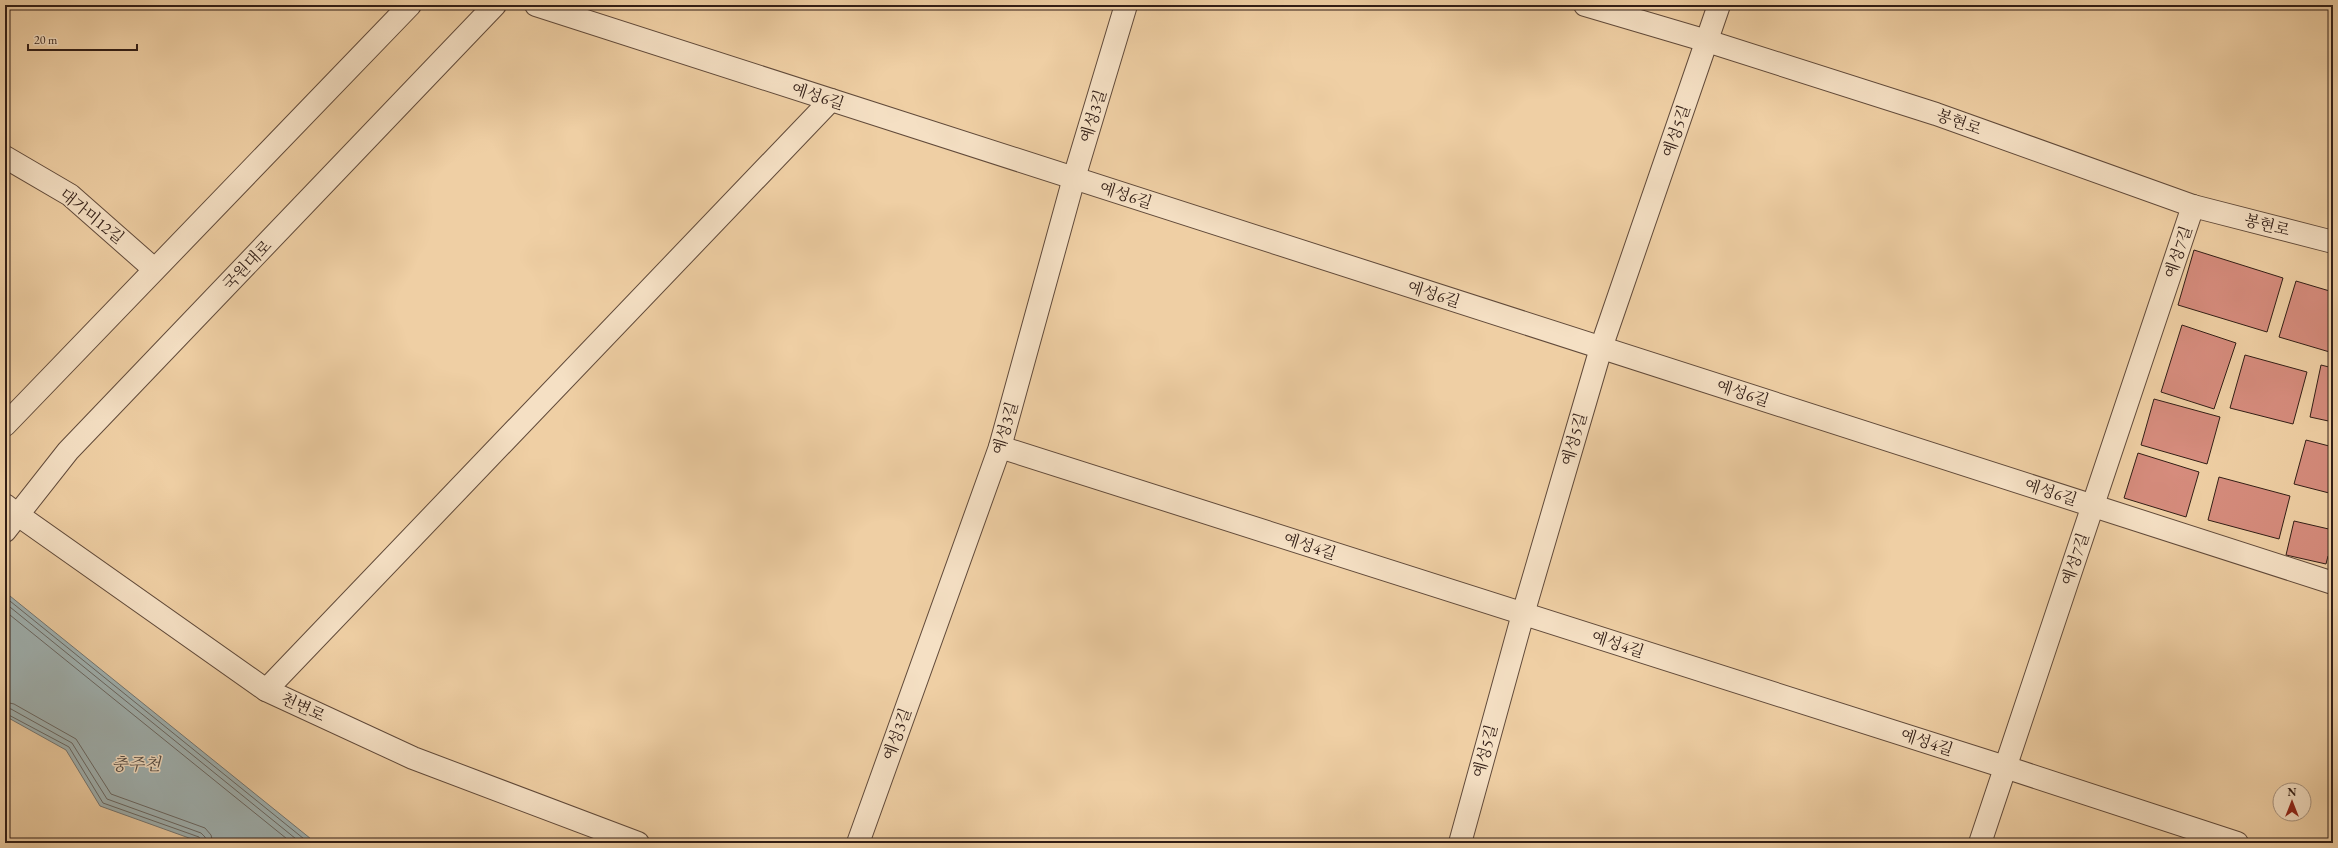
<svg xmlns="http://www.w3.org/2000/svg" width="2338" height="848" font-family="'EB Garamond','Noto Serif KR',serif">
<style>
.water{fill:#a0b3b3;stroke:#747774}
.lines{fill:none;stroke-linecap:round;stroke-linejoin:round}
.shore{stroke:#696864;stroke-width:1}
.building{fill:#d68c7d;stroke:#321e16}
.minor-casing{stroke:#614a3a;stroke-width:24}
.tertiary-casing{stroke:#614a3a;stroke-width:24}
.minor{stroke:#f5e0c4;stroke-width:22}
.tertiary{stroke:#f5e0c4;stroke-width:22}
.labels{text-anchor:middle;dominant-baseline:central;stroke-width:3;stroke-linejoin:round;paint-order:stroke}
.street-label{font-size:16px;fill:#321e16;stroke:#f5e0c4}
.water-label{font-size:17px;font-style:italic;fill:#534b45;stroke:#f5e0c4}
</style>
<rect width="100%" height="100%" fill="#efcfa4"/>
<filter id="stains"><feTurbulence type="fractalNoise" baseFrequency=".005" numOctaves="4"/><feColorMatrix values="0 0 0 0 .2 0 0 0 0 .09 0 0 0 0 .02 0 0 0 .5 -.17"/></filter>
<radialGradient id="worn" r=".72"><stop offset=".6" stop-color="#630" stop-opacity="0"/><stop offset="1" stop-color="#630" stop-opacity=".3"/></radialGradient>
<path class="water" d="M5 592 316 843H203L100 806 66 750 5 716Z"/>
<g class="lines">
<g class="shore">
<path d="M5 597 309 843"/>
<path d="M5 603 301 843"/>
<path d="M5 611 292 843"/>
<path d="M5 702 14 704 76 739 111 794 205 828 211 835 213 843"/>
<path d="M5 708 11 709 72 743 107 799 201 833 205 837 207 843"/>
<path d="M5 713 69 747 103 803 199 837 202 843"/>
</g>
</g>
<g class="building">
<path d="M2194 250 2283 278 2267 332 2178 305Z"/>
<path d="M2296 281 2333 292V353L2279 337Z"/>
<path d="M2182 325 2236 343 2214 409 2161 392Z"/>
<path d="M2245 355 2307 372 2293 424 2230 408Z"/>
<path d="M2321 365 2333 368V422L2310 417Z"/>
<path d="M2154 399 2220 417 2207 464 2141 445Z"/>
<path d="M2306 440 2333 447V494L2294 484Z"/>
<path d="M2138 453 2199 472 2186 517 2124 498Z"/>
<path d="M2219 477 2290 496 2279 539 2208 520Z"/>
<path d="M2294 521 2333 530V557L2328 556 2326 564 2286 555Z"/>
</g>
<g class="lines">
<g class="minor-casing">
<g id="minor">
<path d="M536 5 2333 583"/>
<path d="M5 157 70 195 154 269"/>
<path d="M1000 447 2005 767 2237 843"/>
<path d="M5 505 18 515"/>
<path d="M266 690 831 100"/>
<path d="M858 843 1000 447 1074 178 1126 5"/>
<path d="M1460 843 1523 614 1601 348 1719 5"/>
<path d="M1980 843 2193 206"/>
</g>
</g>
<g class="tertiary-casing">
<g id="tertiary">
<path d="M1585 5 1707 41 1936 114 2193 206 2333 242"/>
<path d="M5 425 410 5"/>
<path d="M18 515 266 690 413 758 638 843"/>
<path d="M5 531 68 451 495 5"/>
</g>
</g>
<use href="#minor" class="minor"/>
<use href="#tertiary" class="tertiary"/>
</g>
<g class="labels">
<g class="street-label">
<text transform="translate(818 96) rotate(18)">예성6길</text>
<text transform="translate(1093 116) rotate(-73)">예성3길</text>
<text transform="translate(1959 122) rotate(20)">봉현로</text>
<text transform="translate(1676 131) rotate(-71)">예성5길</text>
<text transform="translate(1126 195) rotate(18)">예성6길</text>
<text transform="translate(92 216) rotate(39)">대가미12길</text>
<text transform="translate(2267 225) rotate(14)">봉현로</text>
<text transform="translate(2178 252) rotate(-71)">예성7길</text>
<text transform="translate(247 265) rotate(-46)">국원대로</text>
<text transform="translate(1434 294) rotate(18)">예성6길</text>
<text transform="translate(1743 393) rotate(18)">예성6길</text>
<text transform="translate(1005 428) rotate(-74)">예성3길</text>
<text transform="translate(1574 439) rotate(-74)">예성5길</text>
<text transform="translate(2051 492) rotate(18)">예성6길</text>
<text transform="translate(1310 546) rotate(18)">예성4길</text>
<text transform="translate(2075 559) rotate(-71)">예성7길</text>
<text transform="translate(1618 644) rotate(18)">예성4길</text>
<text transform="translate(303 707) rotate(25)">천변로</text>
<text transform="translate(897 734) rotate(-70)">예성3길</text>
<text transform="translate(1927 742) rotate(18)">예성4길</text>
<text transform="translate(1485 751) rotate(-75)">예성5길</text>
</g>
<g class="water-label">
<text x="136" y="764">충주천</text>
</g>
</g>
<rect width="2338" height="848" fill="none" stroke="#efcfa4" stroke-width="20"/>
<rect x="6" y="6" width="2326" height="836" fill="none" stroke="#321e16" stroke-width="2"/>
<rect x="10" y="10" width="2318" height="828" fill="none" stroke="#321e16"/>
<g transform="translate(2292 802)"><circle r="19" fill="#f5e0c4" stroke="#a7927e"/>
<path d="M0-3L7 15L0 10L-7 15Z" fill="#8f2418"/>
<text y="-6" font-size="11" font-weight="bold" text-anchor="middle" fill="#321e16">N</text>
</g>
<path d="M28 44v6h109v-6" fill="none" stroke="#321e16" stroke-width="2"/>
<text x="34" y="44" font-size="12" fill="#321e16" stroke="#f5e0c4" stroke-width="3" paint-order="stroke">20 m</text>
<rect width="100%" height="100%" filter="url(#stains)"/>
<rect width="100%" height="100%" fill="url(#worn)"/>
</svg>
